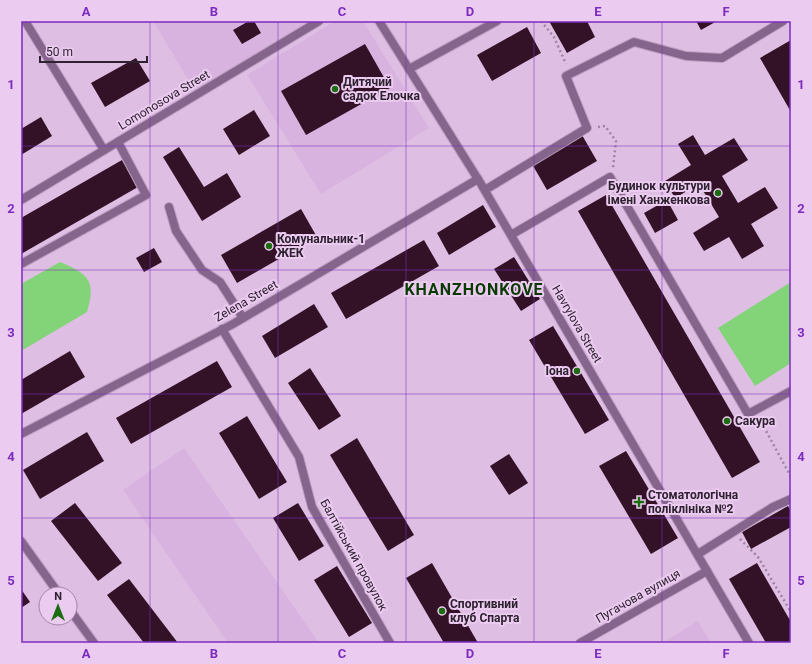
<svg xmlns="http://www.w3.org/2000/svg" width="812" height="664" font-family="Roboto,sans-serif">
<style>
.built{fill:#d9b3df}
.green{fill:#83d378}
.building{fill:#331228}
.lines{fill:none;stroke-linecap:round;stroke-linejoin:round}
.service-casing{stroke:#bc9fc0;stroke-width:10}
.minor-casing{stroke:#bc9fc0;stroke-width:10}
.path{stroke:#9d84a1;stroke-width:2.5;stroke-dasharray:2 3;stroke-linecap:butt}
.service{stroke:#85658b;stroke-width:8}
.minor{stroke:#85658b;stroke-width:8}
.grid{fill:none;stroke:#7b2cbf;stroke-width:1;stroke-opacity:0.55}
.poi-dot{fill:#1c6c11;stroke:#eccbf1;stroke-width:1.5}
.labels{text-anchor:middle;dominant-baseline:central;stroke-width:4;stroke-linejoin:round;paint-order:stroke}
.poi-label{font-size:12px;font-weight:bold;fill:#2e2230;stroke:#eccbf1;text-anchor:start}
.street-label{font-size:12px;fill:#2e2230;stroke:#eccbf1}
.district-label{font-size:16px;font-weight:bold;letter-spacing:1px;fill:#073b02;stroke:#eccbf1}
.neatline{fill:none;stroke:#7b2cbf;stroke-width:1.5}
.grid-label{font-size:13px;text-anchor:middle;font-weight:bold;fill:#7b2cbf}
</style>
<rect width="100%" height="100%" fill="#dfbee4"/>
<g class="built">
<path d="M153 21H313L195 91Z"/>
<path d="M335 21H363L429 128 321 194 247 75Z"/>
<path d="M184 448 319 643H228L123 490Z"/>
<path d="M698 621 711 643H662Z"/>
</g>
<g class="green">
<path d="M60 262C89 274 96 281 87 312L21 351V284Z"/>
<path d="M791 282V363L755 386 718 328Z"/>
</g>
<g class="building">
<path d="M249 21H254L261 33 242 44 233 30Z"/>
<path d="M549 21H587L595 37 567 53Z"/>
<path d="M696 21H717L701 30Z"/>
<path d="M527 27 541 53 492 81 477 55Z"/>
<path d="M791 40V112L760 58Z"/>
<path d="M365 44 390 88 306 135 281 91Z"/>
<path d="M136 58 150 81 105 107 91 83Z"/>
<path d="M254 110 270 136 239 155 223 129Z"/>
<path d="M41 117 52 136 21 155V129Z"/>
<path d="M582 135 597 161 547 190 532 164Z"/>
<path d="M693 135 705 155 734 138 748 160 722 176 738 203 765 187 778 208 751 224 764 246 742 259 729 237 704 251 693 233 719 217 699 184 675 198 665 181 691 165 678 144Z"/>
<path d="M179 147 204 187 227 173 241 197 202 221 163 157Z"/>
<path d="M122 160 138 187 21 254V218Z"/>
<path d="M606 195 760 462 732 478 578 211Z"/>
<path d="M667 200 678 220 655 233 644 213Z"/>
<path d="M483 205 496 227 449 255 437 233Z"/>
<path d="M301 209 317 237 237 283 221 255Z"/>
<path d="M424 240 439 266 346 319 331 293Z"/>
<path d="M154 248 162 262 144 272 136 258Z"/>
<path d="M514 257 540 299 521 311 494 269Z"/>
<path d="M314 304 328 327 275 358 262 336Z"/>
<path d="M553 326 609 420 585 434 529 340Z"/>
<path d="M70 351 85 377 21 414V380Z"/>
<path d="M217 361 232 387 131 444 116 418Z"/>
<path d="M310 368 341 416 319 430 288 383Z"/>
<path d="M247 416 287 482 259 499 219 433Z"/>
<path d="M87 432 104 461 40 499 23 470Z"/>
<path d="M357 438 414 535 388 551 330 455Z"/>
<path d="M626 451 678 538 651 554 599 466Z"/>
<path d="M509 454 528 483 509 495 490 466Z"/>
<path d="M75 503 122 563 98 581 51 521Z"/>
<path d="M298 503 324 546 299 561 273 518Z"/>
<path d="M788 506 791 511V527L751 549 742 532Z"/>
<path d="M432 563 478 643H444L406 578Z"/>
<path d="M757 563 791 622V643H766L729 579Z"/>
<path d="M337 566 372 623 349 637 314 580Z"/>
<path d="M129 579 178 643H144L107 595Z"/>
<path d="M21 589 30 602 21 608Z"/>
</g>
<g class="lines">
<g class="service-casing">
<g id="service">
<path d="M409 69 497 21"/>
<path d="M485 190 587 128 566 76 634 42 686 56 722 58 783 21"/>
<path d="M21 200 319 21"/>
<path d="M169 207 176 231 202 270 220 282 243 318"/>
<path d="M511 235 610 177 748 414 791 391"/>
<path d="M21 264 146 195 118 142"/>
<path d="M222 329 299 457 312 507 390 643"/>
<path d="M698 554 773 507 791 499"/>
</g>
</g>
<g class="minor-casing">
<g id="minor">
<path d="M25 21 104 150"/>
<path d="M379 21 481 184 749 643"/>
<path d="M21 434 233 324 478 179"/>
<path d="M21 541 59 594"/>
<path d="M70 610 94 643"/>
<path d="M580 643 707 571"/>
</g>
</g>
<g class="path">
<path d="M541 21 554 37 566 64"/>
<path d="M598 127 605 126 616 141 613 168"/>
<path d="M759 418 791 477"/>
<path d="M740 539 758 557 791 612"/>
</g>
<use href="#service" class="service"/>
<use href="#minor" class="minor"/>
</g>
<path class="grid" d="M150 21V643M278 21V643M406 21V643M534 21V643M662 21V643M21 146H791M21 270H791M21 394H791M21 518H791"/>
<g class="poi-dot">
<circle cx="335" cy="89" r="4"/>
<circle cx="718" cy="193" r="4"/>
<circle cx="269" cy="246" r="4"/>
<circle cx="577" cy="371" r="4"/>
<circle cx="727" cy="421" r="4"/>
<path d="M637 496h4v4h4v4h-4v4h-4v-4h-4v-4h4z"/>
<circle cx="442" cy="611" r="4"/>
</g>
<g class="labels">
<g class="poi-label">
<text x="343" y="82">Дитячий<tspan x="343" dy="14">садок Елочка</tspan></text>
<text x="710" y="186" text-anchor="end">Будинок культури<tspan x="710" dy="14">імені Ханженкова</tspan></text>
<text x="277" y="239">Комунальник-1<tspan x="277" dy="14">ЖЕК</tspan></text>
<text x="569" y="371" text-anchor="end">Іона</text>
<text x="735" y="421">Сакура</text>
<text x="648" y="495">Стоматологічна<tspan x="648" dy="14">поліклініка №2</tspan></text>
<text x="450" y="604">Спортивний<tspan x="450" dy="14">клуб Спарта</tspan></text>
</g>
<g class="street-label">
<text transform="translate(164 100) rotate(-31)">Lomonosova Street</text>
<text transform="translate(246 301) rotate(-30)">Zelena Street</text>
<text transform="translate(577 324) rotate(60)">Havrylova Street</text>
<text transform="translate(354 555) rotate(61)">Балтійський провулок</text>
<text transform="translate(638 596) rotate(-30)">Пугачова вулиця</text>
</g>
<g class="district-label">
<text x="474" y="289">KHANZHONKOVE</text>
</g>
</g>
<rect width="812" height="664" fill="none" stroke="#eccbf1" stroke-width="44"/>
<g transform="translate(58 606)"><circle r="19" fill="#eccbf1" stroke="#a087a4"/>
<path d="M0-3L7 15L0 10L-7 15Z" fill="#1c6c11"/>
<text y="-6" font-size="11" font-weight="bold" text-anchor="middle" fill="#2e2230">N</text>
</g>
<path d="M40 56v6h107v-6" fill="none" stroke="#2e2230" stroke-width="2"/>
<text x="46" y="56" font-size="12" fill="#2e2230" stroke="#eccbf1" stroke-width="3" paint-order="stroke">50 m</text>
<rect x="22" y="22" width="768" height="620" class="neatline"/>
<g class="grid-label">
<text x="86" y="16">A</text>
<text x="214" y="16">B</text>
<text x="342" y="16">C</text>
<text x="470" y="16">D</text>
<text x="598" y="16">E</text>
<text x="726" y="16">F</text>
<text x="11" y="89">1</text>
<text x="801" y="89">1</text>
<text x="11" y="213">2</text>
<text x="801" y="213">2</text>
<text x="11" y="337">3</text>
<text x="801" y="337">3</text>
<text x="11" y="461">4</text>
<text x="801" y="461">4</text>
<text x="11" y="585">5</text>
<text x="801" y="585">5</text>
<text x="86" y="658">A</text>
<text x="214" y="658">B</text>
<text x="342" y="658">C</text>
<text x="470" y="658">D</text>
<text x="598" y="658">E</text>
<text x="726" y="658">F</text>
</g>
</svg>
